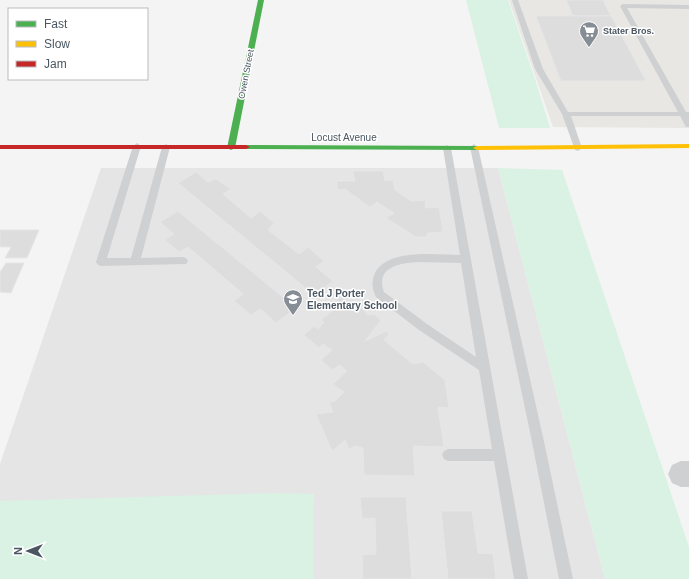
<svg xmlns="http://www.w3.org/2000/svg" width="689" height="579" font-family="Arial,sans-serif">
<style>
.commercial{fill:#e8e7e3}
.education{fill:#e6e5e6}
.green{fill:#d9f2e3}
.building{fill:#ddddde;stroke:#e5e6e7}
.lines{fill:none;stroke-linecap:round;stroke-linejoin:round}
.lane{fill:#ced0d2;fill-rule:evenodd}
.street{fill:#ced0d2;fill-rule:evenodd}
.fast{fill:#4caf50;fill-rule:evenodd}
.slow{fill:#ffc107;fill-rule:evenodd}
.jam{fill:#c62828;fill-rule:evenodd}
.labels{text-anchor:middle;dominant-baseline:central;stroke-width:3;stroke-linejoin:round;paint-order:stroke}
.far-poi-label{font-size:9px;font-weight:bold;fill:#4a5661;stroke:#fff;text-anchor:start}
.far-street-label{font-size:9px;fill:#4a5661;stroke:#fff}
.street-label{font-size:10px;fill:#4a5661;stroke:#fff}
.poi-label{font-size:10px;font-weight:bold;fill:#4a5661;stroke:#fff;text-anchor:start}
</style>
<rect width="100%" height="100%" fill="#f4f4f4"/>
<path class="commercial" d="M509 0H689V128L553 127Z"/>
<path class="education" d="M101 168H498L605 579H0V464Z"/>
<g class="green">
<path d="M466 0H508L536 82 550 128H499Z"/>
<path d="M498 168 562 170 689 547V579H605Z"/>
<path d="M276 493 314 494 313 579H0V501Z"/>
</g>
<g class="building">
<path d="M566 0H603L611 16H573Z"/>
<path d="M536 16H611L646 81H561Z"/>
<path d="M353 171H383L385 181 393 180 395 190 411 201 426 200 425 208 439 207 443 232 427 233V237H416L386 218 394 213 377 202 370 207 345 189 337 190V181H355Z"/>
<path d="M196 172 208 182 216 179 231 189 223 194 251 218 260 211 274 223 268 230 299 254 308 247 324 261 316 267 333 281 314 295 178 183Z"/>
<path d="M178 211 296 308 276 323 261 309 251 315 234 301 243 294 188 247 179 252 165 240 174 234 160 222Z"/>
<path d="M0 230H39L27 258H5L11 247H0Z"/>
<path d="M6 263H24L11 293 0 292V272Z"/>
<path d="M341 297 349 303 354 300 368 315 374 314 381 320 365 341 387 331 389 334 384 340 413 364 423 362 445 380 449 408 438 407 444 447 413 446 415 476 364 475 363 448 356 446 349 449 345 440 332 451 316 414 333 412 329 402 335 401 344 392 333 384 347 371 340 365 332 370 321 360 332 350 323 344 319 348 304 335 314 326 318 329 324 322 321 320 338 306 334 302Z"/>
<path d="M360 497H406L412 579H363L362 555 376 554 375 518 362 519Z"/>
<path d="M441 511H472L478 553 493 554 496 579H448Z"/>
</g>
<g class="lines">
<g class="lane">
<path d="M512 0H518L543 69 568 112H678L620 6 623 4 689 5V9L627 8 686 112H689V127H686L680 116H571L582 148 578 151 575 150 562 114 535 69Z"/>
<path d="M137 143 141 146 107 258H131L162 147 166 144 170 147 141 258 183 257 186 258 188 261 186 264 101 266 98 265 96 262 133 146Z"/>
<path d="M474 144 478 147 543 437 573 579H559L531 437 470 147Z"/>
<path d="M447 145 451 148 528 579H514L494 461H448L444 459 442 455 444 451 448 449H492L479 370 419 330 376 297C372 289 371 281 375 273 388 248 436 255 460 255L443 148ZM418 262 461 263 476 357 427 324 384 292C375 267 400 263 418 262Z"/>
</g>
<path class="street" d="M681 461H689V487H681L672 483 668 474 672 465Z"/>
<g class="fast">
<path d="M258 0H264L235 148 231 150 227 148Z"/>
<path d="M243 145 477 146 481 148 477 150 246 149H243Z"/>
</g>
<path class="slow" d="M689 144V148L477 150 473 148 477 146Z"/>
<path class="jam" d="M0 145H246L250 147 246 149H0Z"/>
</g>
<defs>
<g id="supermarket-pin" transform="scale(1)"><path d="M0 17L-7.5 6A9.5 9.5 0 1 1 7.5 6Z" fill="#868d94" stroke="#fff"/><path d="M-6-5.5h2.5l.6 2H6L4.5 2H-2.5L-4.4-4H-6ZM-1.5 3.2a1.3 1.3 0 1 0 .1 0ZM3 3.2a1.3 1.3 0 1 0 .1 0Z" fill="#fff"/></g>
<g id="school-pin" transform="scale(1)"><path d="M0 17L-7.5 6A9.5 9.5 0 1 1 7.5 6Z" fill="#868d94" stroke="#fff"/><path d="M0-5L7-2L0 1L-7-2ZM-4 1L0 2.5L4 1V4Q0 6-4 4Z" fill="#fff"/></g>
</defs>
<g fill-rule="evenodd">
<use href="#supermarket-pin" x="589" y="31"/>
<use href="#school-pin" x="293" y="299"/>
</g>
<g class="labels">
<g class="far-poi-label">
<text x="603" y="31">Stater Bros.</text>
</g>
<g class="far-street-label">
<text transform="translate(246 74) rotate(-79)">Owen Street</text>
</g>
<g class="street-label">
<text x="344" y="137">Locust Avenue</text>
</g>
<g class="poi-label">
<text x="307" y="293">Ted J Porter<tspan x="307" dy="12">Elementary School</tspan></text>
</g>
</g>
<rect x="8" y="8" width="140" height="72" fill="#ffffff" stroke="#b7bbc0"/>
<rect x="16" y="21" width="20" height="6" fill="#4caf50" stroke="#b7bbc0"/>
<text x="44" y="28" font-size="12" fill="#4a5661">Fast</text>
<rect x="16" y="41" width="20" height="6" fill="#ffc107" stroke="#b7bbc0"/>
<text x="44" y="48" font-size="12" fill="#4a5661">Slow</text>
<rect x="16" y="61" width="20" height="6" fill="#c62828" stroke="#b7bbc0"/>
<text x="44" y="68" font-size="12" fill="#4a5661">Jam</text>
<g transform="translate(28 551) rotate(270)" stroke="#ffffff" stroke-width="3" paint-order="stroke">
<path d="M0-3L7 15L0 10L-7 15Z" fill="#4a5661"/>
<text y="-6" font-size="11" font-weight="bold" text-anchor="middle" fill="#4a5661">N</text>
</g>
</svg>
